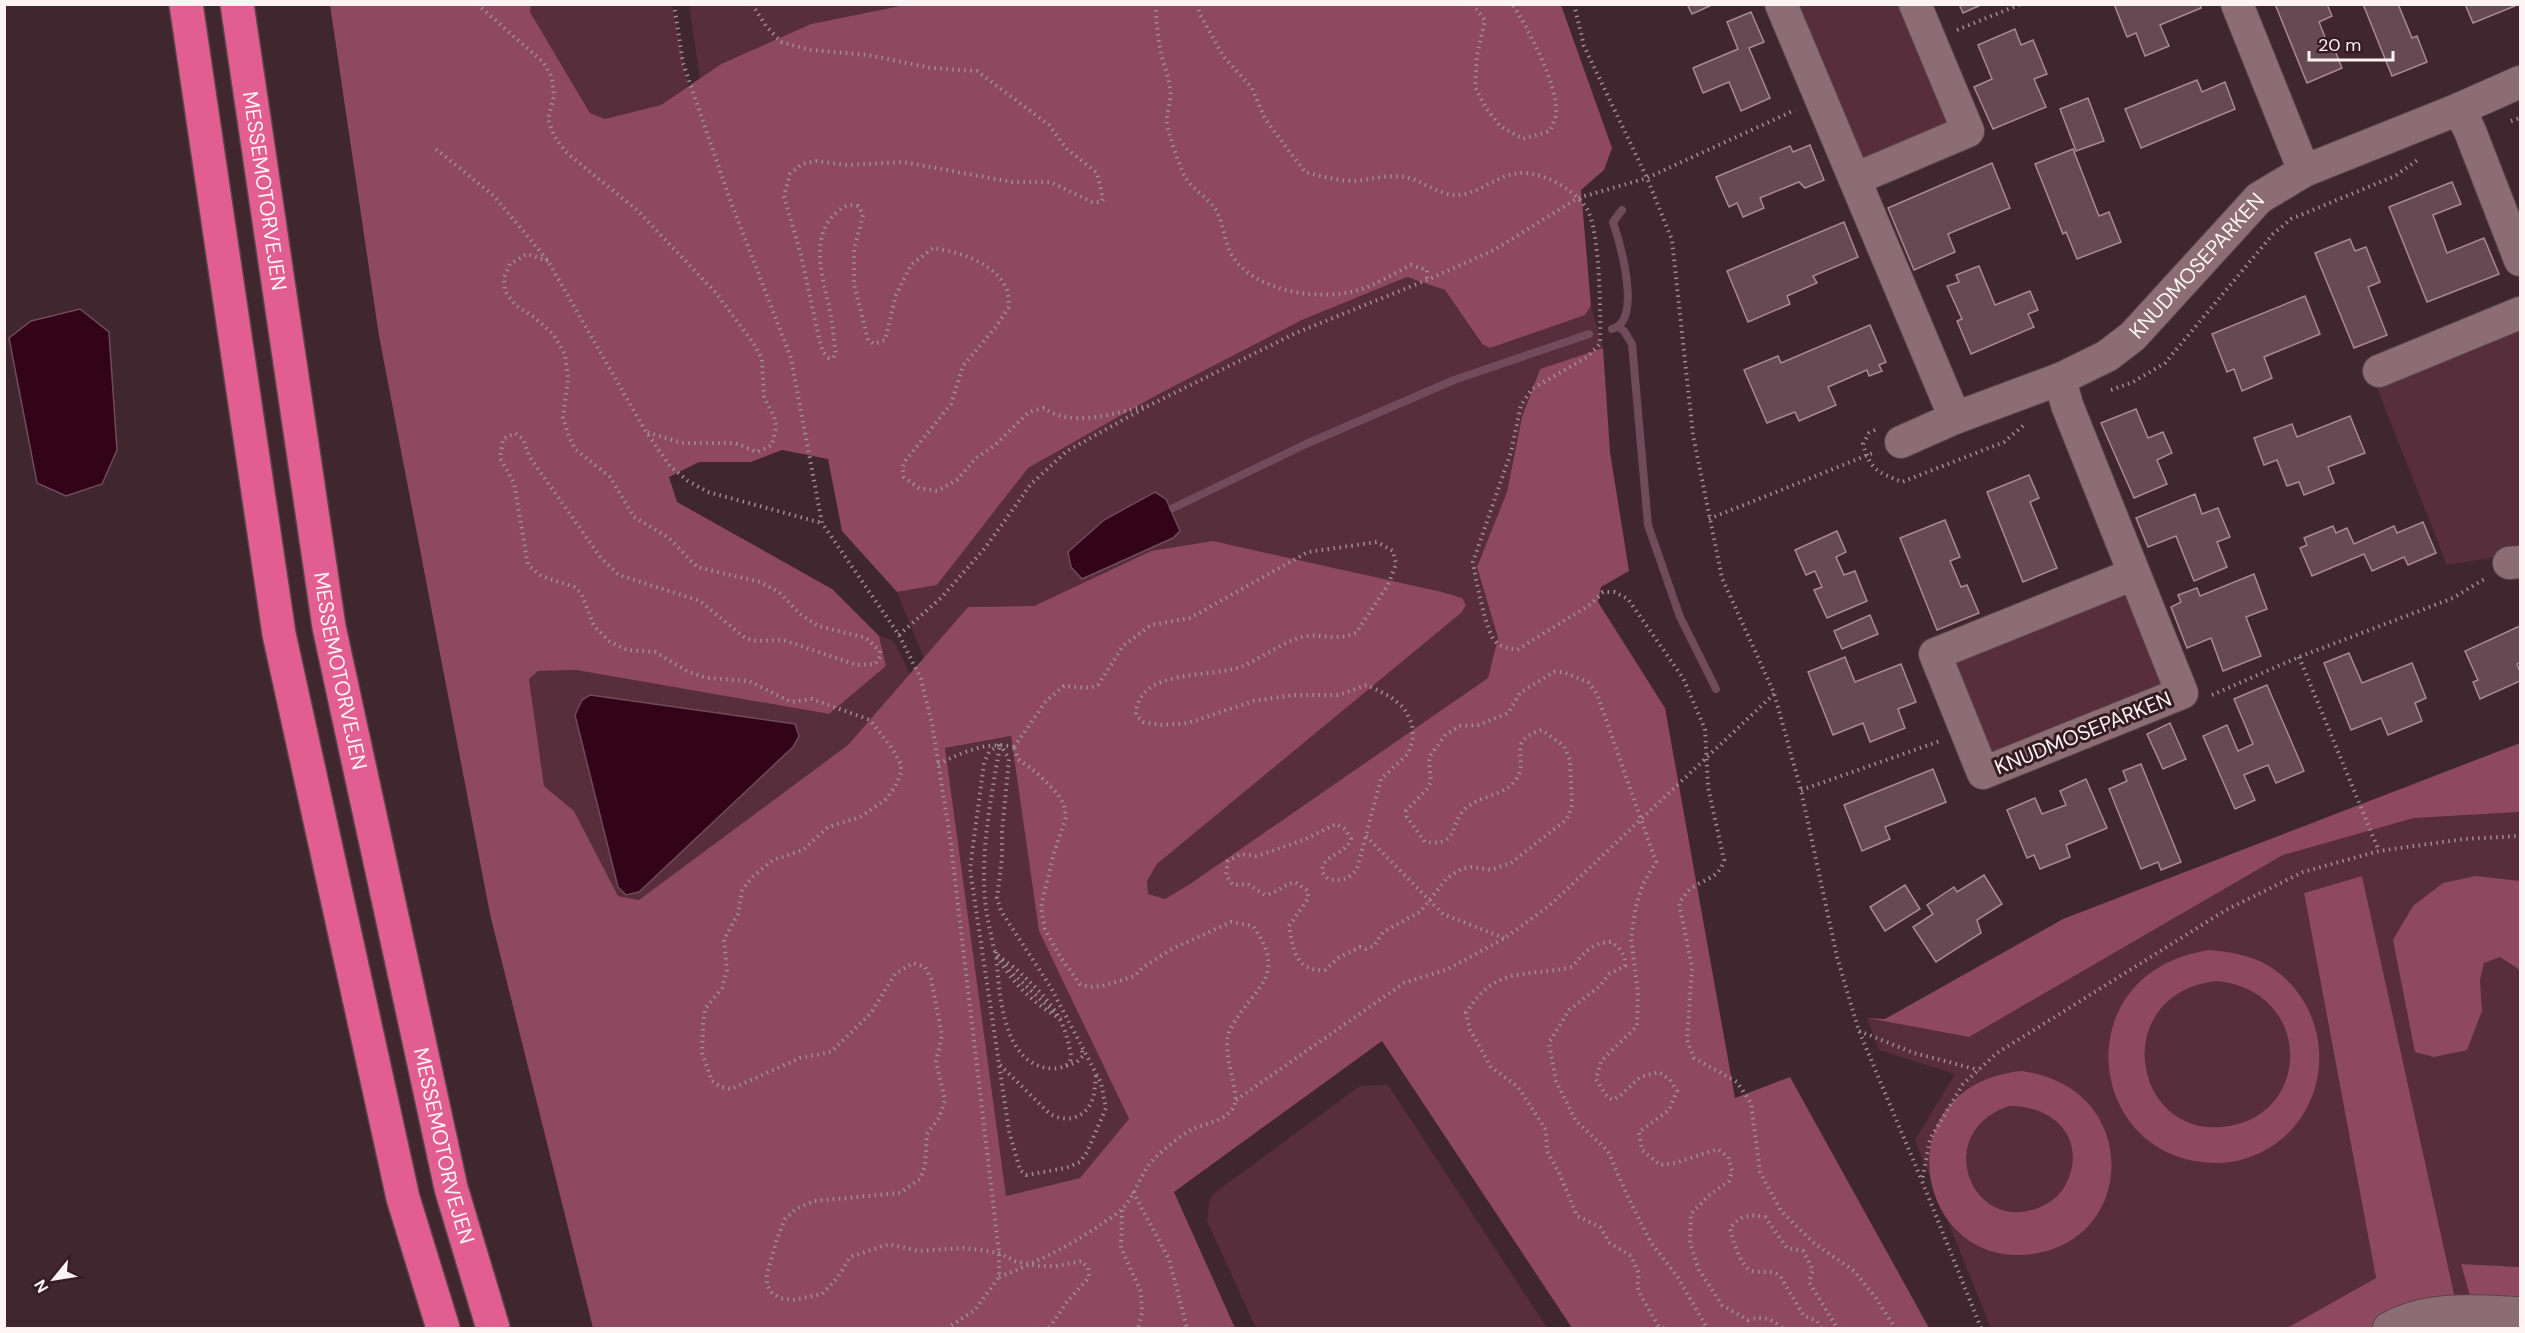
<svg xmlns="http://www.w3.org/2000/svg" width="2525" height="1333" font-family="'DM Sans',sans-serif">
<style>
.green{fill:#582d3c}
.forest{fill:#8e4860;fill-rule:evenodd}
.water{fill:#330318;stroke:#704b5a;stroke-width:1.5}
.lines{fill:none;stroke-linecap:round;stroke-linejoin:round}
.stream{stroke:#704b5a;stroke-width:8}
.building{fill:#664952;stroke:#a98892;stroke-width:1.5}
.street-casing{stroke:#5a454b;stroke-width:34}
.highway-casing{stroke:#5a454b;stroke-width:36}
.path{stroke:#a08d92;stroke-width:4;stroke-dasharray:1.5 4.5;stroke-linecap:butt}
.street{stroke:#8c6d76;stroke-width:32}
.highway{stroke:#e25e90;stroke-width:33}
.labels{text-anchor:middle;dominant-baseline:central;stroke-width:6;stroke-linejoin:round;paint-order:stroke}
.street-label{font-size:21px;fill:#fdf2f4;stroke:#351c24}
</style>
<rect width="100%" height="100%" fill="#40262e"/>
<g class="green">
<path d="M531 5H672L688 86 661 105 605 119 591 114 530 12Z"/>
<path d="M689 5H905L811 24 721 64 700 78Z"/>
<path d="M1792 5H1905L1957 127 1861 168Z"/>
<path d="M1407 277 1445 290 1481 344 1585 315 1591 306 1603 348 1540 369 1522 417 1507 492 1477 567 1498 638 1488 678 1190 884 1165 899 1148 895 1147 881 1157 864 1461 613 1151 551 1034 606 968 607 924 658 897 592 937 585 1028 468 1157 395 1302 320Z"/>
<path d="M2520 326V553L2447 565 2377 388Z"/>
<path d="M2129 590 2169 688 1990 757 1952 662Z"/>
<path d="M879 636 894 641 910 674 848 745 639 901 618 896 574 811 544 786 529 678 538 671 576 670 829 714 886 666Z"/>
<path d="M1011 736 1040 931 1129 1120 1080 1178 1005 1196 945 748Z"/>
<path d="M2520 812V1267L2461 1264 2472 1303H2456L2362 876 2304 893 2376 1278 2287 1328H1991L1915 1140 1955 1074 1879 1050 1867 1018 1969 1037 2283 855 2414 818Z"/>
<path d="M1388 1085 1546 1326V1328H1256L1207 1221 1209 1202 1213 1194 1360 1086Z"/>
</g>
<g class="forest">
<path d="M330 5H531L530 12 590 113 605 119 661 105 721 64 811 24 905 5H1561L1612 148 1604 170 1581 190 1591 306 1585 315 1490 348 1482 344 1445 290 1407 277 1302 320 1157 395 1028 468 937 585 897 592 842 531 828 459 782 450 751 462H699L669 477 677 502 832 589 879 636 886 666 829 714 576 670 538 671 529 679 544 786 574 811 618 896 639 900 848 745 968 607 1034 606 1151 551 1213 541 1442 592 1462 598 1466 605 1461 613 1157 864 1147 881 1148 894 1165 899 1190 884 1488 678 1498 638 1477 567 1507 492 1522 417 1540 369 1603 348 1610 452 1629 571 1601 587 1598 602 1665 708 1735 1098 1790 1077 1929 1328H1572L1382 1041 1174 1192 1235 1328H593L490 914 379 336ZM1011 736 1039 931 1129 1119 1080 1178 1006 1196 945 748Z"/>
<path d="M2520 743V812L2414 818 2283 855 1969 1037 1867 1018 1885 1019 2063 919Z"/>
<path d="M2362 876 2456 1303H2472L2461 1264 2520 1267V1328H2287L2376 1278 2304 893Z"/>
<path d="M2476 876 2520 881V970L2500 957 2484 963 2480 980 2482 1011 2467 1050 2434 1057 2415 1052 2393 940 2413 906 2443 883Z"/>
<path d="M2209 950C2230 952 2251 955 2269 966 2336 1008 2336 1107 2269 1148 2254 1157 2235 1163 2217 1163 2085 1163 2063 972 2209 950ZM2216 981C2315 990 2313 1120 2221 1127 2131 1134 2110 994 2216 981Z"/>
<path d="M2021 1071C2145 1086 2138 1250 2022 1255 1913 1260 1885 1086 2021 1071ZM2009 1106C2054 1105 2088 1140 2066 1184 2060 1196 2048 1205 2035 1209 1970 1231 1932 1132 2009 1106Z"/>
</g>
<g class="water">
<path d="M80 309 109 332 117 450 102 484 66 496 37 483 9 338 31 321Z"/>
<path d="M1155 492 1166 499 1180 531 1173 538 1082 579 1071 567 1068 552 1104 520Z"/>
<path d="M590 695 795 724 799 736 793 747 639 892 626 895 618 887 575 715 582 700Z"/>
</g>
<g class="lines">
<g class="stream">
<path d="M1618 327 1624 331 1632 344 1648 525 1680 617 1716 689"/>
<path d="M1612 329C1643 321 1620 243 1613 222L1622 210"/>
<path d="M1173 508 1306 444 1454 380 1589 334"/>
</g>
</g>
<g class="building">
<path d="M1687 4H1714L1692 14Z"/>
<path d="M1959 4H1983L1963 13Z"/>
<path d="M2114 4H2200L2201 8 2160 25 2169 46 2145 56 2136 33 2127 37Z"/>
<path d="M2275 4H2327L2332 16 2319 22 2330 50 2334 48 2342 68 2307 83Z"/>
<path d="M2363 4H2398L2412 38 2417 36 2427 62 2392 76Z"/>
<path d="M2465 4H2515V6L2473 23Z"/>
<path d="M1751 12 1764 42 1749 48 1770 98 1741 111 1729 82 1703 93 1693 68 1738 49 1727 22Z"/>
<path d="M2015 29 2021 45 2033 40 2047 74 2034 79 2046 107 1993 129 1974 87 1992 79 1978 45Z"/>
<path d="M2197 80 2202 92 2225 82 2235 109 2141 148 2125 109Z"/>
<path d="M2088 98 2104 141 2076 151 2060 109Z"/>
<path d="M1810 145 1824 180 1805 188 1799 182 1760 198 1764 208 1743 217 1737 203 1729 207 1716 177 1790 146 1793 152Z"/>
<path d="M2073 149 2099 216 2109 212 2121 242 2077 259 2066 232 2063 234 2035 164Z"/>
<path d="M1992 163 2010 208 1948 234 1955 252 1914 270 1888 208Z"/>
<path d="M2452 182 2461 204 2433 215 2447 253 2484 238 2499 274 2427 302 2389 207Z"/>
<path d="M1844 222 1858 257 1813 276 1817 283 1787 296 1790 304 1748 322 1727 271Z"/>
<path d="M2350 239 2355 251 2366 247 2380 282 2368 287 2387 335 2354 348 2315 253Z"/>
<path d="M1979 266 1995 305 2030 291 2038 310 2028 314 2034 327 1971 354 1957 321 1962 319 1947 286 1959 282 1956 275Z"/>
<path d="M2305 296 2320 334 2264 357 2272 378 2242 391 2234 369 2227 372 2212 334Z"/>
<path d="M1870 325 1886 362 1879 365 1882 371 1869 376 1867 370 1828 387 1836 405 1799 421 1795 412 1767 423 1744 370 1778 356 1781 363Z"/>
<path d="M2136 409 2148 438 2163 432 2172 453 2157 460 2167 484 2134 498 2101 423Z"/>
<path d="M2350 416 2365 453 2328 467 2334 483 2304 495 2299 482 2287 486 2277 460 2264 465 2254 438 2292 424 2297 437Z"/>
<path d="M2029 475 2039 498 2030 502 2057 568 2023 582 1987 492Z"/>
<path d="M2195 494 2202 514 2218 508 2230 537 2217 542 2227 567 2194 581 2176 536 2148 547 2136 518Z"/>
<path d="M1945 520 1960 557 1950 561 1961 587 1967 585 1979 613 1937 630 1900 538Z"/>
<path d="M2423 522 2436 553 2408 565 2404 557 2372 571 2364 554 2312 576 2300 548 2307 545 2304 538 2333 526 2336 533 2347 528 2354 544 2394 526 2397 533Z"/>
<path d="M1837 531 1846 552 1836 557 1844 575 1855 571 1867 601 1827 618 1814 590 1822 587 1815 571 1806 575 1795 550Z"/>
<path d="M2254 574 2267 609 2246 617 2261 656 2223 671 2211 638 2187 648 2171 607 2181 602 2178 595 2197 588 2200 596Z"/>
<path d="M1870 615 1878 634 1842 649 1834 631Z"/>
<path d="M2520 626V662L2517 664 2520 672V681L2480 699 2473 682 2478 680 2465 651Z"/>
<path d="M2349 653 2362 683 2412 663 2426 698 2415 703 2422 721 2388 735 2381 718 2351 730 2324 663Z"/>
<path d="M1845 657 1855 682 1901 664 1916 702 1898 709 1905 728 1870 742 1863 723 1833 735 1808 672Z"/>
<path d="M2267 685 2304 771 2276 783 2268 765 2244 775 2255 800 2235 809 2203 736 2227 725 2238 751 2253 744 2234 699Z"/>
<path d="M2170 723 2186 759 2163 769 2147 734Z"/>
<path d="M2141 764 2181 862 2161 870 2158 862 2141 869 2109 789 2127 781 2123 771Z"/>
<path d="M1933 769 1946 802 1885 827 1890 839 1862 851 1844 805Z"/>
<path d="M2086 779 2107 828 2066 845 2070 857 2040 869 2034 855 2027 858 2007 810 2035 798 2042 814 2066 805 2060 791Z"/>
<path d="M1984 875 2002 904 1977 920 1981 933 1936 962 1913 927 1933 914 1927 905 1954 887 1957 892Z"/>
<path d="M1905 885 1920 909 1885 931 1870 907Z"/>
</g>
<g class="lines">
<g class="street-casing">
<g id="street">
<path d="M1781 4 1955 418"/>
<path d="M2237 4 2304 171"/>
<path d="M2459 109 2470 131 2520 260"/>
<path d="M1855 179 1968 131 1915 4"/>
<path d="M2379 371 2520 313"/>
<path d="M2060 379 2067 405 2182 693 1983 773 1935 654 2134 574"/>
<path id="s1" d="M1901 442 1955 418 2060 379 2107 356 2133 336 2259 198 2304 171 2459 109 2520 82"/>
<path d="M2509 563 2520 562"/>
<path d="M2389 1328C2429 1306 2476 1311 2520 1313"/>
</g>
</g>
<g class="highway-casing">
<g id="highway">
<path d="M186 4 279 634 403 1198 443 1328"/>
<path id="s2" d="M237 4 329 627 451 1188 493 1328"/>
</g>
</g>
<g class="path">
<path d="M477 4 544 63 552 78 554 96 548 119 554 136 567 153 637 210 716 293 754 344 762 359 764 398 774 416 776 427 772 445 757 452 735 443H682L646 432"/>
<path d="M674 4 683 63 729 197 791 358 822 523 899 635 921 679 932 724 950 837 999 1253V1277L975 1310 947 1328"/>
<path d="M752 4 766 26 781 42 811 50 868 55 931 68 977 71 1049 125 1067 149 1097 173 1103 199 1101 202H1092L1050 182H1012L903 162 847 165 816 161 802 164 790 174 784 196 801 255 819 338 823 352 829 358H833L836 354C834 344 834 333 832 322 827 289 805 239 837 212 844 206 849 204 858 206L863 215 854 250V284L868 340 874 344 885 340 896 295 911 265 933 248C959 252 994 262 1006 288 1009 293 1008 301 1009 307L995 328 963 366 951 404 906 460 902 468 904 477 919 488 937 491 957 480 976 458 994 446 1029 412 1044 408C1073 429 1116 412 1148 406"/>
<path d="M1156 4C1156 21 1158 38 1161 54 1164 66 1169 77 1170 89 1172 100 1167 110 1167 121 1168 135 1179 164 1185 177 1193 191 1208 197 1216 210 1224 224 1224 243 1233 257 1257 293 1323 302 1362 289 1379 283 1395 273 1411 265L1427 270V280"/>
<path d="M1197 4 1200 14 1223 56 1252 88 1265 119 1305 172C1320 176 1339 181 1354 181 1371 180 1387 174 1404 177 1424 180 1444 200 1465 194 1486 189 1502 172 1525 173 1546 174 1575 190 1587 209 1600 231 1601 316 1600 344L1587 357 1532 389 1521 405 1511 452 1473 562C1475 576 1486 632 1495 641 1501 648 1509 648 1517 650L1591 604 1603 592H1615L1628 599 1683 678 1705 729 1708 787 1724 860C1719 880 1701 879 1688 891 1685 895 1682 899 1679 903L1692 967 1687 1040 1694 1058 1737 1082 1751 1103 1760 1172 1781 1211 1814 1243 1854 1271 1876 1298 1895 1328"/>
<path d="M1472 4 1485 20 1477 55 1475 87 1486 108 1500 126 1523 139 1550 131C1552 125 1556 119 1556 113 1559 88 1527 25 1512 4"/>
<path d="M1574 4 1584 46 1647 178 1672 240 1693 435 1722 578 1774 693 1801 790 1837 957 1859 1031 1922 1181"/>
<path d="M1957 30 2021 4"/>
<path d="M2511 121 2520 118"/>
<path d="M436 149 494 196 548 261 646 432 670 466 688 481 708 492 822 523"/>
<path d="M548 261 527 254 510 264 504 277 505 291 515 305 534 317 553 334 565 354 568 380 563 417 568 434 575 449 610 477 634 517 668 537 697 567 760 582 779 592 800 614 818 626 866 638 880 651V657L875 664 857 665 783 640 756 641 745 638 700 601 619 575 601 558 529 456 523 439 515 433 503 439 500 458 514 483 528 565 541 576 574 587 581 593 594 626 609 641 627 650 655 652 687 671 707 678 749 681 791 702 812 699 870 720 891 747 901 764V773L895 787 885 800 860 817 828 827 803 850 773 860 751 878 742 891 738 914 724 939 727 970 722 988 705 1009 703 1024 702 1053 712 1081 721 1087 731 1089 800 1058 831 1052 871 1013 895 974 913 963 925 967 931 979 942 1035 936 1062 945 1100 939 1118 927 1134 925 1166 920 1179 900 1193 814 1201 796 1209 785 1219 777 1239 767 1274V1285L772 1293 780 1298 793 1300 822 1294 838 1277 850 1257 889 1244 918 1251 963 1248 981 1250 999 1253 1015 1261 1038 1266H1056L1082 1261 1088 1268 1089 1277 1067 1302 1049 1328"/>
<path d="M2111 390 2133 382 2165 363 2273 234 2291 219 2395 176 2419 159"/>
<path d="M1875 430 1869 433 1863 444C1871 471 1878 472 1902 482L2004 442 2024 425"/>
<path d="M1709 519 1875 452"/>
<path d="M899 635 942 597 985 548 1031 484 1067 451 1148 406 1296 333 1427 280 1494 250 1578 198 1647 178 1795 110"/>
<path d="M2299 657 2379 851"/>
<path d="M2212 695 2299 657 2453 598 2486 578"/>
<path d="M1000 744 1009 759 1002 832V858L997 898 1001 911 1050 986 1101 1083 1106 1108 1087 1152 1080 1162 1066 1168 1026 1175 1020 1170 1009 1131 970 869 984 763 989 752Z"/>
<path d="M1014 747 1046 701 1064 686 1090 688 1098 685 1123 646 1151 625 1190 618 1308 552 1377 542 1393 551 1396 564 1388 585 1356 633C1350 635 1344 637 1338 637 1328 638 1316 634 1306 636 1283 641 1264 657 1243 666 1212 679 1137 667 1136 715L1143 722 1160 725 1188 723 1254 701 1293 695H1338L1367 685 1391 697 1404 708 1412 724 1413 738 1408 754 1381 779 1357 869C1348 880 1342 881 1328 879L1322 872C1323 853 1345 856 1351 839L1345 829 1336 824 1306 839 1272 851 1256 856 1241 854 1228 861 1226 875 1233 885 1248 884 1265 895C1277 893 1284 884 1295 882L1308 891V899L1289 926C1293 949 1296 972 1325 970L1338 958 1360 947 1366 949 1374 946 1383 932 1420 912 1447 878 1461 869 1472 867 1491 870 1511 863 1567 819 1572 805 1570 760 1564 746 1542 730C1505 741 1529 759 1517 778 1506 796 1481 795 1466 808 1449 823 1460 847 1425 842L1407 817 1406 811 1428 788 1431 781 1429 762 1430 756 1446 734 1460 726 1479 725 1508 713 1520 693 1554 672H1563L1588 682 1597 694 1656 862 1643 884 1636 906 1631 938 1638 993 1637 1026 1601 1061 1596 1079 1605 1094 1612 1100 1620 1096 1640 1077 1659 1072 1670 1080 1677 1091 1669 1110 1639 1132 1642 1150 1660 1165 1675 1163 1718 1149 1728 1157 1732 1171 1729 1181 1708 1196 1691 1214 1690 1243 1699 1270 1722 1305 1748 1320C1763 1316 1771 1318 1782 1328"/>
<path d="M938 764C964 752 986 741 1014 747"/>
<path d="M1801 790 1940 741"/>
<path d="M1366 836 1443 914 1504 938"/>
<path d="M996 952C999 988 1001 1061 1047 1068 1054 1069 1063 1069 1069 1063 1073 1058 1070 1051 1069 1046 1063 1012 1040 991 1016 969 1010 964 999 958 995 951 993 947 992 939 991 934 975 873 990 806 1000 745"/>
<path d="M997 956C1011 982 1035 1005 1061 1019"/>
<path d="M1002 960 1010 971 1056 1014"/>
<path d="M1859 1031 1914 1053 1979 1070"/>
<path d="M1000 1065 1050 1114C1065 1122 1082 1120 1091 1103 1095 1095 1095 1083 1096 1075"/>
<path d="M1066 1066 1077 1062 1083 1056 1082 1050"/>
<path d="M1236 1100 1404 983 1448 969 1505 938 1549 906 1774 694"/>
<path d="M1133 1192 1169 1259 1187 1328"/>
<path d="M1122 1210 1121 1248 1141 1292 1142 1313 1138 1328"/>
<path d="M999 1277C1035 1263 1068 1247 1100 1225 1107 1220 1116 1215 1122 1209 1136 1195 1141 1170 1157 1156 1167 1147 1181 1135 1193 1129 1206 1123 1225 1121 1233 1108 1243 1094 1218 1051 1231 1028 1254 986 1289 977 1253 926L1231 922 1170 950 1142 968 1135 976 1102 986 1090 987 1080 984 1061 958 1045 930 1041 907 1054 853 1066 817 1064 805 1058 794 1036 772 1018 759 1014 747"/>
<path d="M1664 1328 1659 1327 1641 1296 1637 1286 1639 1274 1631 1256 1610 1243 1600 1227 1577 1216 1560 1175 1547 1151 1546 1130 1518 1087 1491 1067 1470 1030 1466 1013C1496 965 1523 978 1572 967 1584 953 1592 942 1612 942 1620 949 1626 955 1625 966L1609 974 1600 986 1569 1010 1549 1043 1556 1081 1576 1121 1608 1151 1627 1195 1650 1241 1677 1276 1707 1328"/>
<path d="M1821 1328 1817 1321 1804 1316 1780 1276C1771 1269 1762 1274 1752 1271 1741 1268 1732 1238 1730 1228 1741 1215 1749 1214 1765 1217L1787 1248 1803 1251 1813 1270 1809 1282 1837 1328"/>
<path d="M1981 1328 1922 1181 1930 1139 1963 1084 1997 1053 2226 910 2303 872 2379 851 2464 839 2520 836"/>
</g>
<use href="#street" class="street"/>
<use href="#highway" class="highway"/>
</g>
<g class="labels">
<g class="street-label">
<text stroke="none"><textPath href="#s2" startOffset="189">MESSEMOTORVEJEN</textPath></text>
<text stroke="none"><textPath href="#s1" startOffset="351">KNUDMOSEPARKEN</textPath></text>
<text stroke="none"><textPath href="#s2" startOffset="675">MESSEMOTORVEJEN</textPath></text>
<text transform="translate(2083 733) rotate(-22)">KNUDMOSEPARKEN</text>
<text stroke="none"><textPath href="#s2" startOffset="1161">MESSEMOTORVEJEN</textPath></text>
</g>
</g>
<rect width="2525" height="1333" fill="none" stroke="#fdf2f4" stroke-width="12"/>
<g transform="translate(54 1279) rotate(240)" stroke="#351c24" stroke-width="4.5" paint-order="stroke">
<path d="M0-4.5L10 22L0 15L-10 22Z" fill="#fdf2f4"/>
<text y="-9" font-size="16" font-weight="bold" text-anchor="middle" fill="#fdf2f4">N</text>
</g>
<path d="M2309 51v9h84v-9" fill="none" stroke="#fdf2f4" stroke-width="3"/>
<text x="2318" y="51" font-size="18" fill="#fdf2f4" stroke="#351c24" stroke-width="4.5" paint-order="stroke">20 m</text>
</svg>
